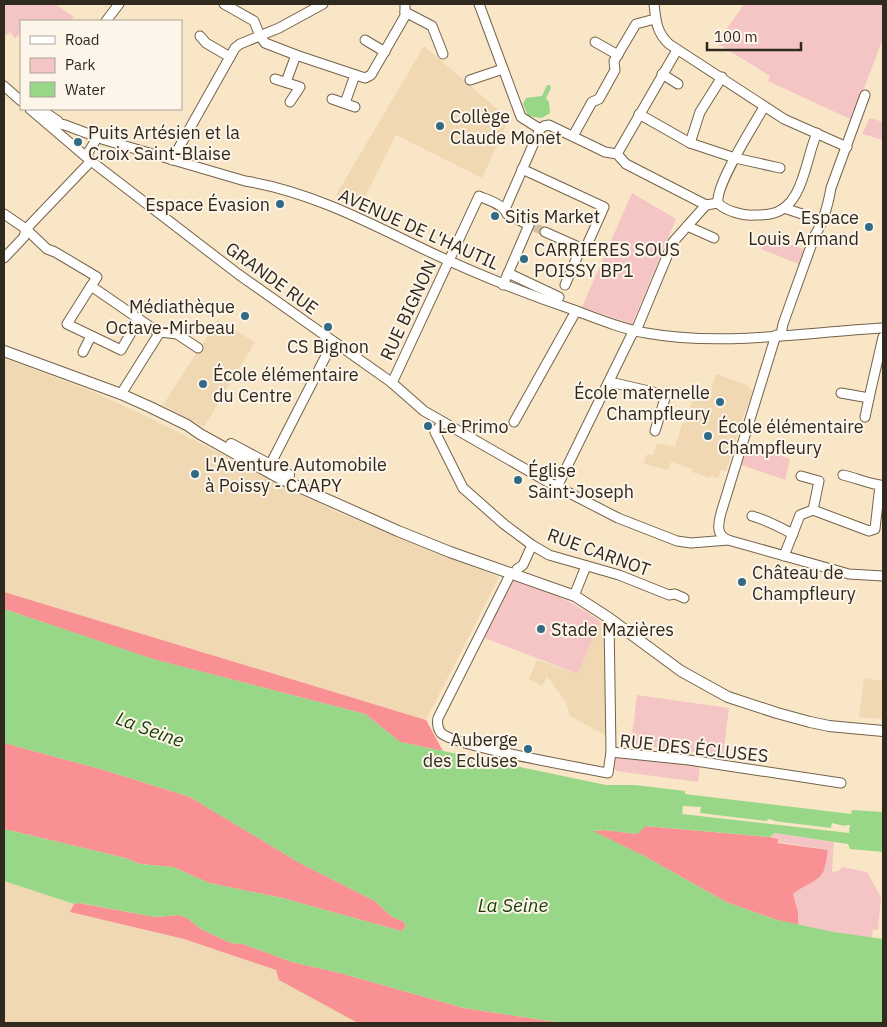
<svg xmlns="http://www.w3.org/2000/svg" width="887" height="1027" font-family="'IBM Plex Sans',sans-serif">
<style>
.built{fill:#f0d8b3}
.green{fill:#f5c4c5}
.forest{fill:#f89094}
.water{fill:#98d787;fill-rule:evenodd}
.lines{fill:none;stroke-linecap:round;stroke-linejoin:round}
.minor-tunnel{stroke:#d1c0a5;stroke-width:9;stroke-dasharray:9 4.5;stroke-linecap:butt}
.minor-casing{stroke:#756349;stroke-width:11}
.major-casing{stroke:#756349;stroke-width:12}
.minor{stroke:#fff;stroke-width:9}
.major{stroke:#fff;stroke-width:10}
.poi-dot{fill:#316a84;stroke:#fdf5e9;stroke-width:2}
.labels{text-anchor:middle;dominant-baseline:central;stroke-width:4;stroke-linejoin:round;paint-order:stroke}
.poi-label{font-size:18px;fill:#30291d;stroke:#fdf5e9;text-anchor:start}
.street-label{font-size:18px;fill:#30291d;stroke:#fdf5e9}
.water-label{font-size:19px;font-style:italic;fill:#153e06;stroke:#fdf5e9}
</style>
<rect width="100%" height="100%" fill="#f9e6c7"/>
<g class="built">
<path d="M424 46 509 119 482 178 396 135 360 207 336 195Z"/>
<path d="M218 320 255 342 204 427 163 405Z"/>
<path d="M4 358 91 391 150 418 341 514 499 577 426 720 4 592Z"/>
<path d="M716 374 747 385 753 392 741 422 726 472 721 470 718 478 711 476 710 478 692 472 693 469 671 462 668 470 644 464 646 455H653L657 443 675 447 682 424 685 422 694 397 698 398 701 391 710 394Z"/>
<path d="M600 621 604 625 607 736 570 716 566 702 547 676 542 686 529 679 537 660 578 674Z"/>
<path d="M864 678 883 681V719L859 717Z"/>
<path d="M4 881 74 904 70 912 184 939 268 966 276 970 332 1008 358 1023H4Z"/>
</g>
<g class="green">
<path d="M4 4H55L74 17 69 21H21V33L15 38 10 32 4 37Z"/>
<path d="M744 4H883V38L852 120 768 81 770 76 717 43Z"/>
<path d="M870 118 883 122V140L862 134Z"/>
<path d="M632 193 676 219 632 324 582 307Z"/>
<path d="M766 235 804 249 799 264 761 249Z"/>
<path d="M746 450 766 451 790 459 785 480 742 465Z"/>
<path d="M513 579C548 591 569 599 600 621L578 674 482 637Z"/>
<path d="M637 695 729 708 723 756 631 744Z"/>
<path d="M618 755 700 765 698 782 616 771 614 768V758Z"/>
<path d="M775 833 834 842 832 872 838 871 843 867 867 872 881 897 878 930 873 929 872 938 834 932 798 925V912L793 894 799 889 812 882 828 850 778 842V839L770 837Z"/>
</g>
<g class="forest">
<path d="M4 592 426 720 443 751 400 742 365 714 152 659 4 609Z"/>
<path d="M4 743 104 770 190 797 298 862 375 901 391 916 404 922 406 927 401 931 282 898 209 883 173 867 140 864 125 858 4 829Z"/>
<path d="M645 826 770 837 778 839V843L828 850C827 856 826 863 824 870 819 882 802 886 793 894L798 912V925L777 920 728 903 644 856 592 831 604 830 637 834Z"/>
<path d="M79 903 155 917 179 915 187 918 201 929 231 943 243 944 292 962 340 973 464 1008 563 1023H358L279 980 276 970 184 939 70 912 74 904Z"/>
</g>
<g class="water">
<path d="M547 85H550L551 88 546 98 549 102 550 113 542 118 528 116 523 104 526 98 542 96Z"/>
<path d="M4 609 153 659 365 714 400 742 606 785H635L685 791V794L851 814 852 810 883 812V852L850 849 848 844 775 833 770 837 646 826 637 834 604 830 593 831 644 856 728 903 777 920 834 932 883 939V1023H563L464 1008 340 973 292 962 243 944 231 943 201 929 187 918 179 915 155 917 80 903 74 904 4 881V829L125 858 140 864 173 867 209 883 282 898 401 931 406 927 404 922 391 916 375 901 298 862 190 797 104 770 4 743ZM683 806 701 807 700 813 767 821 768 819 773 820 774 821 831 828 832 823 845 826 846 825H850L849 833 682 814Z"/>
</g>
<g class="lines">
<path class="minor-tunnel" d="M534 227 545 232"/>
<g class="minor-casing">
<g id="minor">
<path d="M224 4 254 21 260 36 265 43 296 55 365 78 371 75 405 16V4"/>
<path d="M479 4 521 117 540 129"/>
<path d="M654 4C656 20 656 32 669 44L784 119 847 147"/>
<path d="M405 12 432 26 443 54"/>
<path d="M106 21 119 4"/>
<path d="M200 36 206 43 230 57"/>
<path d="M365 40 385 52"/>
<path d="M595 42 618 55"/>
<path d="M662 74 678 84"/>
<path d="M275 79 300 87 290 102"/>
<path d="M470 80 503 69"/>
<path d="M286 82 296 55"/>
<path d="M4 86 21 101"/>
<path d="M332 99 355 107"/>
<path d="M345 103 355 75"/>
<path d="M30 109 91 161 238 274 391 382 424 411 548 482 618 518 677 541 691 543 728 540"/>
<path d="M40 109 58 121"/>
<path d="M639 114 690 143 735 158 780 168"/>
<path d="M45 121 65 125 105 140 245 181C303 190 358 217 411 243 464 269 518 291 574 310 598 319 622 329 646 333 724 347 805 332 883 328"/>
<path d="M540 129 544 126 549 125 605 152 617 154 626 164 706 205 718 203C725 211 744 216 754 215 759 215 765 215 770 214 804 208 805 159 817 133"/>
<path d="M573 136 592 102 599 99 615 70 614 61 636 24 655 19"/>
<path d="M690 143 700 112 722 77"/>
<path d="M617 154 677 50"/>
<path d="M86 156 97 138"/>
<path d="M172 160 235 48 240 44 279 28 323 4"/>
<path d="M522 169 604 207 587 245 581 248 565 285"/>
<path d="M718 203C715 185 754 125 764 107"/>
<path d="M784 208 808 216"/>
<path d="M505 209 540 129"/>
<path d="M4 214 26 229 47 249 55 252 97 277 91 286 155 330"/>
<path d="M687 226 714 238"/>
<path d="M545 232 581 248"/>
<path d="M4 258 24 237 26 229 91 161"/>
<path d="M508 273 559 297"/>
<path d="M91 286 67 324 121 350 139 319"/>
<path d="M776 335 721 513C718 525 716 535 728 540L849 574 883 576"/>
<path d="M781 335 783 324 815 235C824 221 828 205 831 188L865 95"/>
<path d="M83 352 91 336"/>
<path d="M610 382 666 395 655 431"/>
<path d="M392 383 479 196C488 200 503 204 507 214L529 225 503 285"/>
<path d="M841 393 869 398 883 337"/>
<path d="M121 394 160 332 177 334 198 348"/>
<path d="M865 417 869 398"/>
<path d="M443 422 435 432 463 488 505 525 532 545 549 555 619 575 669 595 675 594 684 598"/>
<path d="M514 422 576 311"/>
<path d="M269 471 270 465 333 342"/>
<path d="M801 476 819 481 813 510"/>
<path d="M557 487 631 336 638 326 673 242 706 205"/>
<path d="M752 516C767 520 779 527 793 534"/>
<path d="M784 556 800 515 813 510 869 531 875 529 880 485C867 483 856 478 843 475"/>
<path d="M517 569 523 565 532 545"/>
<path d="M511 573 438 718C437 723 438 729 441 733 454 746 582 768 608 773L611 752 609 618"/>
<path d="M576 591 586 566"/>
<path d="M611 752 689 760 841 783"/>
</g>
</g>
<g class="major-casing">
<g id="major">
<path d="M4 351 121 394 150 407 187 425 200 434 279 478 398 531 450 552 575 596 609 618 681 671 728 697 777 713 810 722 829 726 883 731"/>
<path d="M231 444 289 475"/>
</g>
</g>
<use href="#minor" class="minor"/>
<use href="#major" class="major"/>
</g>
<g class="poi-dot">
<circle cx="440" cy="126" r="5"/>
<circle cx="78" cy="142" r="5"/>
<circle cx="280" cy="204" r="5"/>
<circle cx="495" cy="216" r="5"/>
<circle cx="869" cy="227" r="5"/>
<circle cx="524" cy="259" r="5"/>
<circle cx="245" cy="316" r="5"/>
<circle cx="328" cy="327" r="5"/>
<circle cx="203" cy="384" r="5"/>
<circle cx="720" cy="402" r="5"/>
<circle cx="428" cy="426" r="5"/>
<circle cx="708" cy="436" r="5"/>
<circle cx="195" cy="474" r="5"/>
<circle cx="518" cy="480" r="5"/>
<circle cx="742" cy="582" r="5"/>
<circle cx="541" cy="629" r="5"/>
<circle cx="528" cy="749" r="5"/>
</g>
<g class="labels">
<g class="poi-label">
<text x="450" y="116">Collège<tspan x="450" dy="21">Claude Monet</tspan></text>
<text x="88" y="132">Puits Artésien et la<tspan x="88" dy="21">Croix Saint-Blaise</tspan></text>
<text x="270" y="204" text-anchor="end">Espace Évasion</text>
<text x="505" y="216">Sitis Market</text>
<text x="859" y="217" text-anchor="end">Espace<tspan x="859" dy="21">Louis Armand</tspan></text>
<text x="534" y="249">CARRIERES SOUS<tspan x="534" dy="21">POISSY BP1</tspan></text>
<text x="235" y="306" text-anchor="end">Médiathèque<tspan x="235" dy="21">Octave-Mirbeau</tspan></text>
<text x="328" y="346" text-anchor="middle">CS Bignon</text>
<text x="213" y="374">École élémentaire<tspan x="213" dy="21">du Centre</tspan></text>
<text x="710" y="392" text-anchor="end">École maternelle<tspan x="710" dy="21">Champfleury</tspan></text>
<text x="438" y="426">Le Primo</text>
<text x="718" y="426">École élémentaire<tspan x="718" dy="21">Champfleury</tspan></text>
<text x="205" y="464">L'Aventure Automobile<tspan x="205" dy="21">à Poissy - CAAPY</tspan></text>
<text x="528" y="470">Église<tspan x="528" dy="21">Saint-Joseph</tspan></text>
<text x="752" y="572">Château de<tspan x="752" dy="21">Champfleury</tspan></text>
<text x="551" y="629">Stade Mazières</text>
<text x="518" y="739" text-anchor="end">Auberge<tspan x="518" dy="21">des Ecluses</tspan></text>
</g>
<g class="street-label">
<text transform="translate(419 229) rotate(24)">AVENUE DE L'HAUTIL</text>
<text transform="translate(272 278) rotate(36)">GRANDE RUE</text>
<text transform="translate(408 310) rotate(-65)">RUE BIGNON</text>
<text transform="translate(599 552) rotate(20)">RUE CARNOT</text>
<text transform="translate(694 748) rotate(6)">RUE DES ÉCLUSES</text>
</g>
<g class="water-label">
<text transform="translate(150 729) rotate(20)">La Seine</text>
<text x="513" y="905">La Seine</text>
</g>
</g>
<rect width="887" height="1027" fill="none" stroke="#30291d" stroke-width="10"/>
<rect x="20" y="20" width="162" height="90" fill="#fdf5e9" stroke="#aba397"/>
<rect x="30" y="36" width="25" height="8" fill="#ffffff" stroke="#aba397"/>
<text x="65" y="45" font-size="15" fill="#30291d">Road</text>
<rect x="30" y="58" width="25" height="15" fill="#f5c4c5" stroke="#aba397"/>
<text x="65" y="70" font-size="15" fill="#30291d">Park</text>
<rect x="30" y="82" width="25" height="15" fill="#98d787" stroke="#aba397"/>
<text x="65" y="95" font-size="15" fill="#30291d">Water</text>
<path d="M707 42v8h94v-8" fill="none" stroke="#30291d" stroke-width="2.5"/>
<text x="714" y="42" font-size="15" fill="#30291d" stroke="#fdf5e9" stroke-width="4" paint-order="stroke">100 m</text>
</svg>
